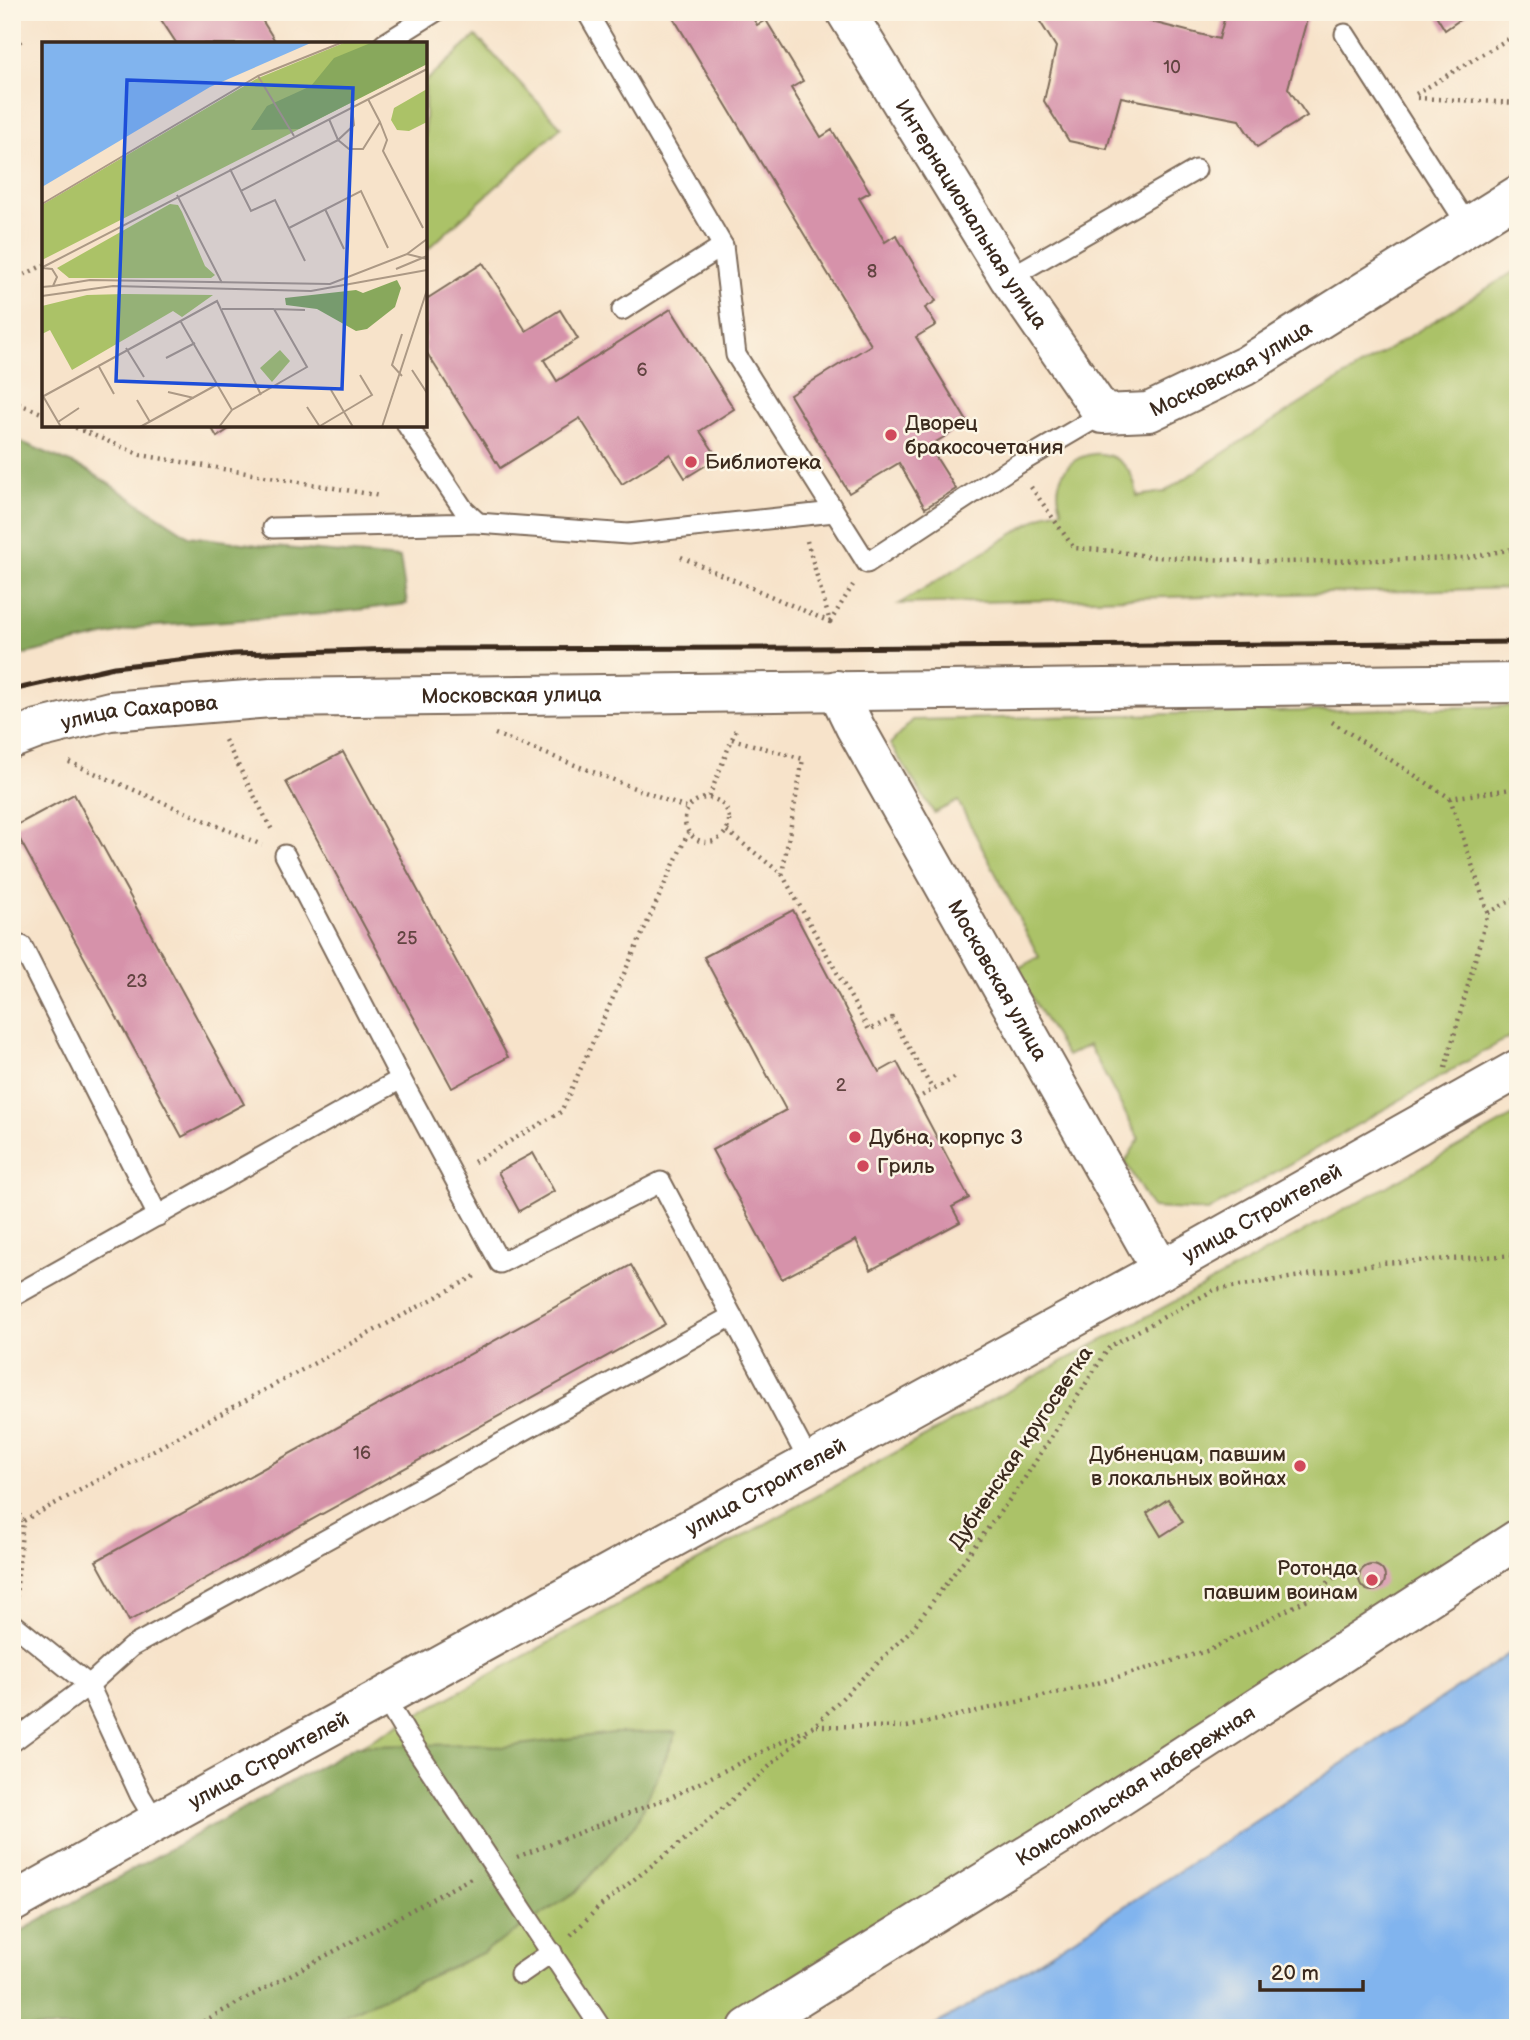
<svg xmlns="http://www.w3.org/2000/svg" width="1530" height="2040" font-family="'Balsamiq Sans',sans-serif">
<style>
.green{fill:#abc267;stroke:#737642;stroke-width:2}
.forest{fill:#88a85c;stroke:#62693d;stroke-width:2}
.water{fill:#81b4ee;stroke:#5e6f86;stroke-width:2}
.building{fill:#d692aa}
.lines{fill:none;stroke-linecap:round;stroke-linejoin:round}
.lane-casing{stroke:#7d6b5a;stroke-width:23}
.street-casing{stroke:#7d6b5a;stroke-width:42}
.secondary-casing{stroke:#7d6b5a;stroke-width:42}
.path{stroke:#7d6b5a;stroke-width:4.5;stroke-dasharray:2 5;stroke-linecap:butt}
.lane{stroke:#fff;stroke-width:19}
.street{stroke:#fff;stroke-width:38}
.secondary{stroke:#fff;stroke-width:38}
.rail{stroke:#3b2a1e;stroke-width:5}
.poi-dot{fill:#d1495b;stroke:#fcf5e5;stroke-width:2.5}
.labels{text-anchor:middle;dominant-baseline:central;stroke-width:5;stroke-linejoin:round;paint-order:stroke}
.number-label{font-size:18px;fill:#624441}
.street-label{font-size:21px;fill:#3b2a1e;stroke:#fcf5e5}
.poi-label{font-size:21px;fill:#3b2a1e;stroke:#fcf5e5;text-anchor:start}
.inset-road{fill:none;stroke:#ac9985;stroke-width:2}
.view{fill:#1d4ed8;fill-opacity:0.15;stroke:#1d4ed8;stroke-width:3.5}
.inset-edge{fill:none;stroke:#3b2a1e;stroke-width:3.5}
</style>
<rect width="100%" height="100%" fill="#fcf5e5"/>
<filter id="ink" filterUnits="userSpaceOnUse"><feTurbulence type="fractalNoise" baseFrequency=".0143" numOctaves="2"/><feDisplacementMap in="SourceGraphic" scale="14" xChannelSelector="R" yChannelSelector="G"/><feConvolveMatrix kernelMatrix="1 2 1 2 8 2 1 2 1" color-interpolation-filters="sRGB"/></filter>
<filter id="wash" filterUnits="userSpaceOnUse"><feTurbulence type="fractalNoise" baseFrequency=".00686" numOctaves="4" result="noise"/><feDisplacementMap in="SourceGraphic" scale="28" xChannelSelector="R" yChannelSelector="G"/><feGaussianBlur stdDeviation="1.57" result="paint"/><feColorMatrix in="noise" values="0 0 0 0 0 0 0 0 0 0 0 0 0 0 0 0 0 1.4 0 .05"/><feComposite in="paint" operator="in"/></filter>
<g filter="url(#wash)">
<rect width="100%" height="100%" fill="#f7e3ca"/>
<g class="green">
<path d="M476 36 561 127 427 250 425 248V82Z"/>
<path d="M1518 269V588L899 604 1047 513 1062 510C1039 452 1129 426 1137 496L1164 492 1271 422Z"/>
<path d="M1518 706V1032L1208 1211 1152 1208 1125 1162 1139 1139 1089 1045 1067 1056 1015 970 1039 957 958 801 934 813 890 744 913 720Z"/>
<path d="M1518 1113V1532L736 2028H12V1937C339 1756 667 1577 995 1398 1170 1303 1345 1212 1518 1113Z"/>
</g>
<g class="forest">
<path d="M12 438 89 471 189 536 273 547 400 558 407 604 323 614 143 627 12 657Z"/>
<path d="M677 1732 636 1824 575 1893 482 1953 317 2028H12V1936L356 1746 477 1744 503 1747 612 1733Z"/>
</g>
<path class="water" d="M1518 1648V2028H929L964 2009 1204 1855Z"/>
<g id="blocks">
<g class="building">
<path d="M156 12H257L277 44H177Z"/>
<path d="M670 12H749L757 25 766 20 803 81 791 88 821 137 832 130 870 192 859 198 885 242 896 235 936 301 925 308 936 325 916 337 968 423 929 446 956 489 925 508 899 463 849 493 790 395 871 345Z"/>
<path d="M1052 12H1112L1219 39 1226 12H1309L1288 88 1307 116 1257 147 1239 120 1121 97 1107 149 1069 141 1044 101 1056 47 1039 20Z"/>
<path d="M1434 12H1471L1445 30Z"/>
<path d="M12 29 21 42 12 48Z"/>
<path d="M483 263 526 331 560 310 578 339 544 360 557 381 671 309 734 409 700 431 718 458 685 478 670 454 622 484 580 418 500 468 425 350V300Z"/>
<path d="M210 425H235L217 437Z"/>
<path d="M343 752 508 1057 452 1088 286 782Z"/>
<path d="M74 794 244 1104 182 1137 13 827Z"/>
<path d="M793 910 879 1072 897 1062 969 1198 952 1207 960 1222 871 1270 856 1240 782 1279 712 1150 786 1110 704 957Z"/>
<path d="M533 1153 554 1191 519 1211 498 1172Z"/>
<path d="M631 1265 665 1324 129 1621 96 1561Z"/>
<path d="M1168 1499 1183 1522 1161 1536 1147 1513Z"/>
<circle cx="1372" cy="1578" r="13"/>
</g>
</g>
</g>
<g filter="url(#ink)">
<use href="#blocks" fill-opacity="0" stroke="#7d6b5a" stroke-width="2"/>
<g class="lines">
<g class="lane-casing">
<g id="lane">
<path d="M587 12 723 246 736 355 867 563 1016 465 1103 414"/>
<path d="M1345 34 1468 226"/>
<path d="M384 44 435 12"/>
<path d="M1009 278 1196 170"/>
<path d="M622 310 723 246"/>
<path d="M478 523 628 534 834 512"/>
<path d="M273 528 478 523 464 510 407 425"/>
<path d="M285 855 401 1079 500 1263 661 1182 732 1316"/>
<path d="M22 946 158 1216"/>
<path d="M12 1297 401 1079"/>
<path d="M12 1623 89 1685 131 1647 732 1316 810 1463"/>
<path d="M384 1697 405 1732 601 2028"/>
<path d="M12 1742 89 1685 140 1795 156 1822"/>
<path d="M520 1974 552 1952"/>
</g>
</g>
<g class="street-casing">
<g id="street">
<path id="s1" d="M846 12 1009 278 1103 414 1149 412 1245 366 1518 195"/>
<path id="s2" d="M837 690 855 727 1161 1270"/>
<path id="s3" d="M748 2028 1076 1825 1518 1539"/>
</g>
</g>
<g class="secondary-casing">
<g id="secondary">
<path id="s4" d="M12 739 38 729 110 711 271 698 1518 683"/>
<path id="s5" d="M12 1903 156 1822 1161 1270 1518 1069"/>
</g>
</g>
<g class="path">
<path d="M1416 94 1518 33"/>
<path d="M1417 98 1518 103"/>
<path d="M12 281 44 265"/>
<path d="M12 401 44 414"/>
<path d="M69 425 141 455 381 496"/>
<path d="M1031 487 1074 548 1114 551 1153 557 1285 562 1466 558 1518 548"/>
<path d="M807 541 830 622 853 585"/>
<path d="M681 557 830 622"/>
<path d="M1332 722 1450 798 1518 788"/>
<path d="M495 734 686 808"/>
<path d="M732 739 803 759 782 874"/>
<path d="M225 740 273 832"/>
<path d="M69 762 262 845"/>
<path d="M709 797 736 729"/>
<circle cx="707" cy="820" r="22"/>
<path d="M1450 798 1488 913"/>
<path d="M727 831 782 874 869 1030 892 1018 933 1090"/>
<path d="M1445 1068 1488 913 1518 897"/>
<path d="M916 1099 958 1076"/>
<path d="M474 1162 561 1112 688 833"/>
<path d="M12 1502 23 1521"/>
<path d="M16 1597 23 1521 477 1275"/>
<path d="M816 1726 907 1727 1087 1686 1210 1650 1308 1599 1342 1571"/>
<path d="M517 1857 673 1796 814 1726 912 1629 1019 1487 1110 1346 1214 1290 1382 1263 1518 1255"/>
<path d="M571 1935 598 1908 708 1821 809 1731"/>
<path d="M191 2028 471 1878"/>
</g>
<use href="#lane" class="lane"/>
<use href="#street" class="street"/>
<use href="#secondary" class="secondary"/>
<path class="rail" d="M12 690 114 667 234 654 397 649 808 648 1518 642"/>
</g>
</g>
<g class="poi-dot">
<circle cx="891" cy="435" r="7"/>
<circle cx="691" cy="462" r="7"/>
<circle cx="855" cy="1137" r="7"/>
<circle cx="863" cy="1166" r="7"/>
<circle cx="1300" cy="1466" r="7"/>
<circle cx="1372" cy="1580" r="7"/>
</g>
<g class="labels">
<g class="number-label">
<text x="1172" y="67">10</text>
<text x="872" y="271">8</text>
<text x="642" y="370">6</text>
<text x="407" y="938">25</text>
<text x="137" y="981">23</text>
<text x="841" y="1085">2</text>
<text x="362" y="1453">16</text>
</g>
<g class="street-label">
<text stroke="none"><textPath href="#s1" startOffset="238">Интернациональная улица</textPath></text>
<text stroke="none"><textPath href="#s1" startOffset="616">Московская улица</textPath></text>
<text stroke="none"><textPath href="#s4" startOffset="504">Московская улица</textPath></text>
<text stroke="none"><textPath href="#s4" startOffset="131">улица Сахарова</textPath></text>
<text stroke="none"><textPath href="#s2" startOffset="332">Московская улица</textPath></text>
<text stroke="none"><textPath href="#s5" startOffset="1428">улица Строителей</textPath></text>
<text transform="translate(1021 1448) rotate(-56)">Дубненская кругосветка</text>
<text stroke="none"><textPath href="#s5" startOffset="861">улица Строителей</textPath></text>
<text stroke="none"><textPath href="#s5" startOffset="294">улица Строителей</textPath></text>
<text stroke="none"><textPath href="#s3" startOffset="457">Комсомольская набережная</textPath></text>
</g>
<g class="poi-label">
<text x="905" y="423">Дворец<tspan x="905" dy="24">бракосочетания</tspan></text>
<text x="705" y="462">Библиотека</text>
<text x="869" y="1137">Дубна, корпус 3</text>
<text x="877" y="1166">Гриль</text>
<text x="1286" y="1454" text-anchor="end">Дубненцам, павшим<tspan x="1286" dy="24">в локальных войнах</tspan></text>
<text x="1358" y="1568" text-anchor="end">Ротонда<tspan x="1358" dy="24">павшим воинам</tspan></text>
</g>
</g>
<g transform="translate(42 42)">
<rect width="385" height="385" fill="#f7e3ca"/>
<path d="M304 0H385V22L0 218V163L214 37ZM385 47V80L367 89 355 88 349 78 352 66ZM128 162 136 163 140 170 163 224 173 233 169 236H27L15 226ZM45 253 82 252 171 253 140 275 131 269 30 328 8 288 0 292V264ZM238 308 248 319 230 340 218 326Z" fill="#abc267"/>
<path d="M331 0H385V22L257 87 209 88 225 64 269 44 292 16ZM355 238 359 246 353 265 325 287 314 289 275 267 244 263 243 256 314 248 321 251Z" fill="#88a85c"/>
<path d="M0 0H271L168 45 0 145Z" fill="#81b4ee"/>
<path class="inset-road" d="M216 34 252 94M287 77 296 98 312 83 310 65M338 80 345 98 341 109 381 186M188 127 199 149 296 98 307 107H321L338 80 326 57M199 149 209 169 233 158 263 219M135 153 180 241M0 162 216 34 301 0M283 167 302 207M247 186 319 149 346 206M365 212 385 197M1 225 385 27M0 226 10 227 15 235 11 244 0 245M354 227 385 214M11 244 48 238 288 242 365 212 385 217M0 254 71 244 269 249 385 228M180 267H232M139 280 190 368M84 306 102 335M124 316 153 301M56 323 72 352M370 328 385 351M360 334 350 323 360 292M289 348 311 385M126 350 152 356M1 354 19 385M0 355 175 259 219 353M95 358 108 380M265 365 278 385M16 380 37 366M278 384 330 353 318 333M98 385 176 342M177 385 190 368 265 325 232 267 263 268M340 385 385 248"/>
<path class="view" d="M85 38 311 46 300 347 74 339Z"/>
<rect width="385" height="385" class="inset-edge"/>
</g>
<rect width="1530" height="2040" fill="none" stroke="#fcf5e5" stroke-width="42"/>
<path d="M1260 1980v10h103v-10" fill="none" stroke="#3b2a1e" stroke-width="3.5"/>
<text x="1271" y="1980" font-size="21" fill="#3b2a1e" stroke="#fcf5e5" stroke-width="5" paint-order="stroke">20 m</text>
</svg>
